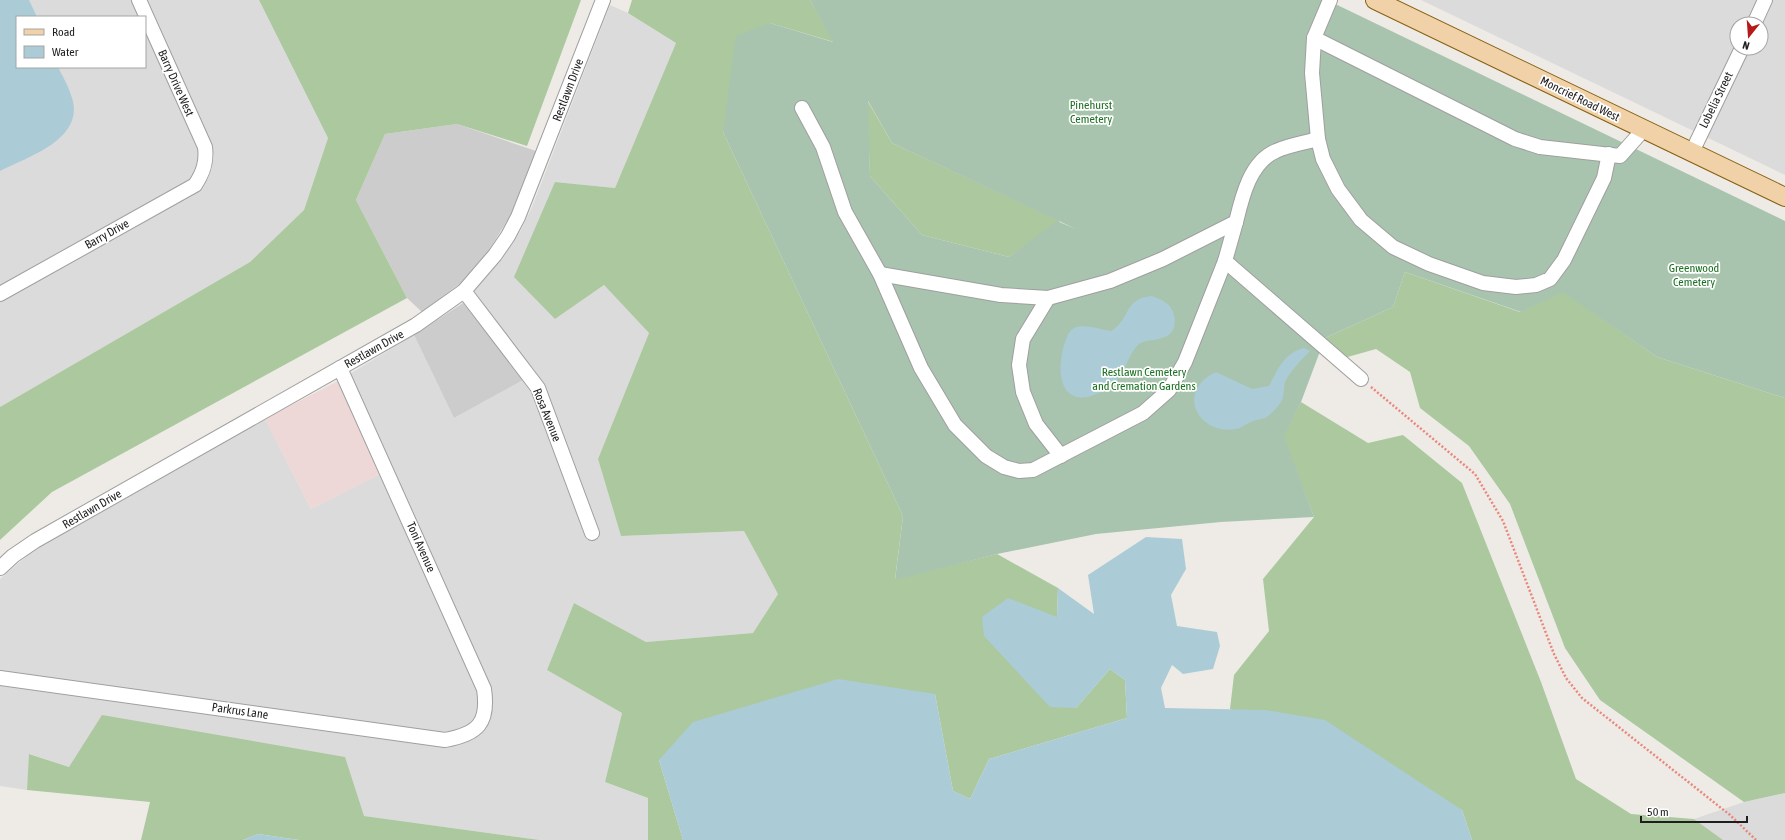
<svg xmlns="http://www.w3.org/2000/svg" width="1785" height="840" font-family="'Asap Condensed',sans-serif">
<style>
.residential{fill:#dcdbdb;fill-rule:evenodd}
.commercial{fill:#edd8d7}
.religious{fill:#ccc}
.forest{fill:#abc89f}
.cemetery{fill:#a9c4ae;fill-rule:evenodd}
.water{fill:#abccd6}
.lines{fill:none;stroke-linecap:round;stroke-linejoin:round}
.minor-casing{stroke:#9f9f9f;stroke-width:16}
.major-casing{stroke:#876112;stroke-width:20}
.path{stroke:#e9877b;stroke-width:2.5;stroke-dasharray:2 2;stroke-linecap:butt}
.minor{stroke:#fff;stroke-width:14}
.major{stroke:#f1d2a8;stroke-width:18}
.labels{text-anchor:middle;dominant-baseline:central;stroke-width:3.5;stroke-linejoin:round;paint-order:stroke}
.street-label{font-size:12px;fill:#1e1e1e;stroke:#fff}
.park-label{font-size:12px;fill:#197020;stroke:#fff}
</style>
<rect width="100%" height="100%" fill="#eeebe6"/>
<g class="residential">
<path d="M0 0H259L328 138 304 210 250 262 0 407ZM17 17H145V67H17Z"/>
<path d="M1421 0H1785V175ZM1737 24H1761V48H1737Z"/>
<path d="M610 5 628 13 676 43 615 188 555 182V319L604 285 649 333 598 459 621 536 744 531 778 594 753 633 646 642 574 603 547 670 622 713 605 782 648 798V840H540L363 816 69 767 30 754 27 790 0 786V579L36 548 265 419 311 509 380 474 338 381 414 335 454 418 525 379 463 303 503 258 521 230 532 207Z"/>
<path d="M1785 793V840H1723L1694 819 1744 802Z"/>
</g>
<path class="commercial" d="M338 381 380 474 311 509 265 419Z"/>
<g class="religious">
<path d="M457 124 536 151 510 216 486 255 462 282 422 312 407 298 356 200 385 134Z"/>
<path d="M463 303 525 379 454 418 414 335Z"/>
</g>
<g class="forest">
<path d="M259 0H581L527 146 457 124 385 134 356 200 407 298 52 492 0 540V407L250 262 304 210 328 138Z"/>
<path d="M632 0H810L834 42 770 23 723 132 903 516 895 579 997 554 1058 588 1057 617 1076 708 1110 669 1125 680 1127 718 989 759 970 799 953 791 935 694 659 760 683 840H648V798L605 782 622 713 547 670 574 603 646 642 753 633 778 594 744 531 621 536 598 459 649 333 604 285 555 319 514 277 555 182 615 188 676 43 628 13Z"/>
<path d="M867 100 892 143 1060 221 1009 257 922 235 870 176Z"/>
<path d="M1405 272 1520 312 1563 291 1657 357 1785 398V793L1744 802 1600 700 1565 648 1510 504 1469 446 1420 408 1410 372 1376 349 1344 358 1325 338 1393 307Z"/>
<path d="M1301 402 1368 443 1403 435 1462 483 1541 682 1576 779 1631 814 1694 819 1723 840H1472L1462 810 1230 709 1234 675 1269 631 1263 579 1314 517 1283 436Z"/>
<path d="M102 715 345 757 364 816 540 840H299L258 834 243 840H141L150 802 27 790 29 754 69 767Z"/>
</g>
<path class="cemetery" d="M810 0H1327L1785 221V398L1657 357 1563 292 1521 312 1405 272 1393 307 1325 338 1301 402 1284 436 1314 517 1221 522 1096 534 997 554 895 580 903 516 723 132 736 36 770 23 833 42ZM868 101 892 143 1076 229 1057 221 1009 257 922 235 870 176Z"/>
<g class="water">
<path d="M0 0H29L37 17H17V67H58C63 77 69 87 72 98 85 139 28 157 0 171Z"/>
<path d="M1152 296C1162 300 1171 303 1174 315 1180 346 1146 336 1138 345 1126 357 1126 375 1109 387 1062 418 1052 374 1067 337 1074 318 1097 330 1111 331 1131 319 1123 299 1152 296Z"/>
<path d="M1304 348 1310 351C1301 360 1291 370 1285 382 1284 386 1284 392 1283 397 1281 404 1274 411 1268 416 1264 420 1256 419 1251 422 1247 423 1244 426 1240 428 1202 439 1172 393 1216 372L1252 389 1269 386C1278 369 1284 353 1304 348Z"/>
<path d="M1146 537 1182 539 1186 569 1171 595 1177 626 1217 632 1220 646 1213 669 1183 674 1172 665 1161 688 1165 708 1265 710 1325 720 1462 810 1472 840H683L659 760 693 722 838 679 935 694 953 791 970 799 989 759 1127 718 1125 680 1110 669 1076 708 1050 707 984 636 982 617 1008 598 1057 617 1058 588 1094 614 1088 575Z"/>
<path d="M258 834 299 840H243Z"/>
</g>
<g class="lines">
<g class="minor-casing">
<g id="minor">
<path d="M1330 0 1314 38 1515 139 1540 147 1620 156 1644 129"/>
<path d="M1754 24 1765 0"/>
<path d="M1314 38 1312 73 1318 139 1323 159 1338 189 1361 220 1393 247 1429 264 1483 283 1516 287 1536 285 1550 279 1564 260 1604 178 1609 154"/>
<path d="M802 108 823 147 845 212 880 274 921 368 955 425 986 456 1004 467 1019 471 1033 470 1143 413 1169 390 1185 362 1225 261 1361 379"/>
<path d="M1692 152 1742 48"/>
<path d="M1236 222C1242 197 1250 162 1276 151 1289 145 1304 143 1318 139"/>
<path d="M880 274 1001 295 1048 298 1110 281 1163 259 1236 222 1225 261"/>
<path d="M464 291 538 388 592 533"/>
<path d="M0 294 195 185C203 173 207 162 205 147L139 0"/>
<path d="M1048 298 1023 339 1019 365 1023 392 1036 424 1061 456"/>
<path d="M0 568 13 556 35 541 416 325 464 291 495 255 508 236 518 217 603 0"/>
<path d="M0 678 445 740C478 734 489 723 484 689L340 368"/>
</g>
</g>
<g class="major-casing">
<path id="major" d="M1375 0 1785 197"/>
</g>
<path class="path" d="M1371 387 1475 474 1503 521 1554 654 1566 678 1582 698 1730 815 1756 840"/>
<use href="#minor" class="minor"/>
<use href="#major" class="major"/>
</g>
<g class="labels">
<g class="street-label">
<text transform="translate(176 83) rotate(66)">Barry Drive West</text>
<text transform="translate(568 90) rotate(-69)">Restlawn Drive</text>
<text transform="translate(1580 99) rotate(26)">Moncrief Road West</text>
<text transform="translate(1716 100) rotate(-64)">Lobelia Street</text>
<text transform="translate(107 234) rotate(-29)">Barry Drive</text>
<text transform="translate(374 349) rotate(-29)">Restlawn Drive</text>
<text transform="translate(547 415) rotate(68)">Rosa Avenue</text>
<text transform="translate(92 509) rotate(-30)">Restlawn Drive</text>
<text transform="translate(421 547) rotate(66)">Toni Avenue</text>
<text transform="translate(240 711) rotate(8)">Parkrus Lane</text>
</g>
<g class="park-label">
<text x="1091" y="105">Pinehurst<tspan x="1091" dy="14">Cemetery</tspan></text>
<text x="1694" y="268">Greenwood<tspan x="1694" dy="14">Cemetery</tspan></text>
<text x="1144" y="372">Restlawn Cemetery<tspan x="1144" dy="14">and Cremation Gardens</tspan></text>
</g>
</g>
<rect x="16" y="16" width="130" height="52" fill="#ffffff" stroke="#a5a5a5"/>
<rect x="24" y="29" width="20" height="6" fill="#f1d2a8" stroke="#a5a5a5"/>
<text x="52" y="36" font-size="12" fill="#1e1e1e">Road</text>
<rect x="24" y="46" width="20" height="12" fill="#abccd6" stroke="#a5a5a5"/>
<text x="52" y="56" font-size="12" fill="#1e1e1e">Water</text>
<g transform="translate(1749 36) rotate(197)"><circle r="19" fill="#ffffff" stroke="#a5a5a5"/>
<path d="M0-3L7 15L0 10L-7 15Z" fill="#b51918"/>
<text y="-6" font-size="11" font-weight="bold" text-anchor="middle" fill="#1e1e1e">N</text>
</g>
<path d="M1641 816v6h106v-6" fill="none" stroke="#1e1e1e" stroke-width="2"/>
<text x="1647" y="816" font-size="12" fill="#1e1e1e" stroke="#ffffff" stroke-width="3" paint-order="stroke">50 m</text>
</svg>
